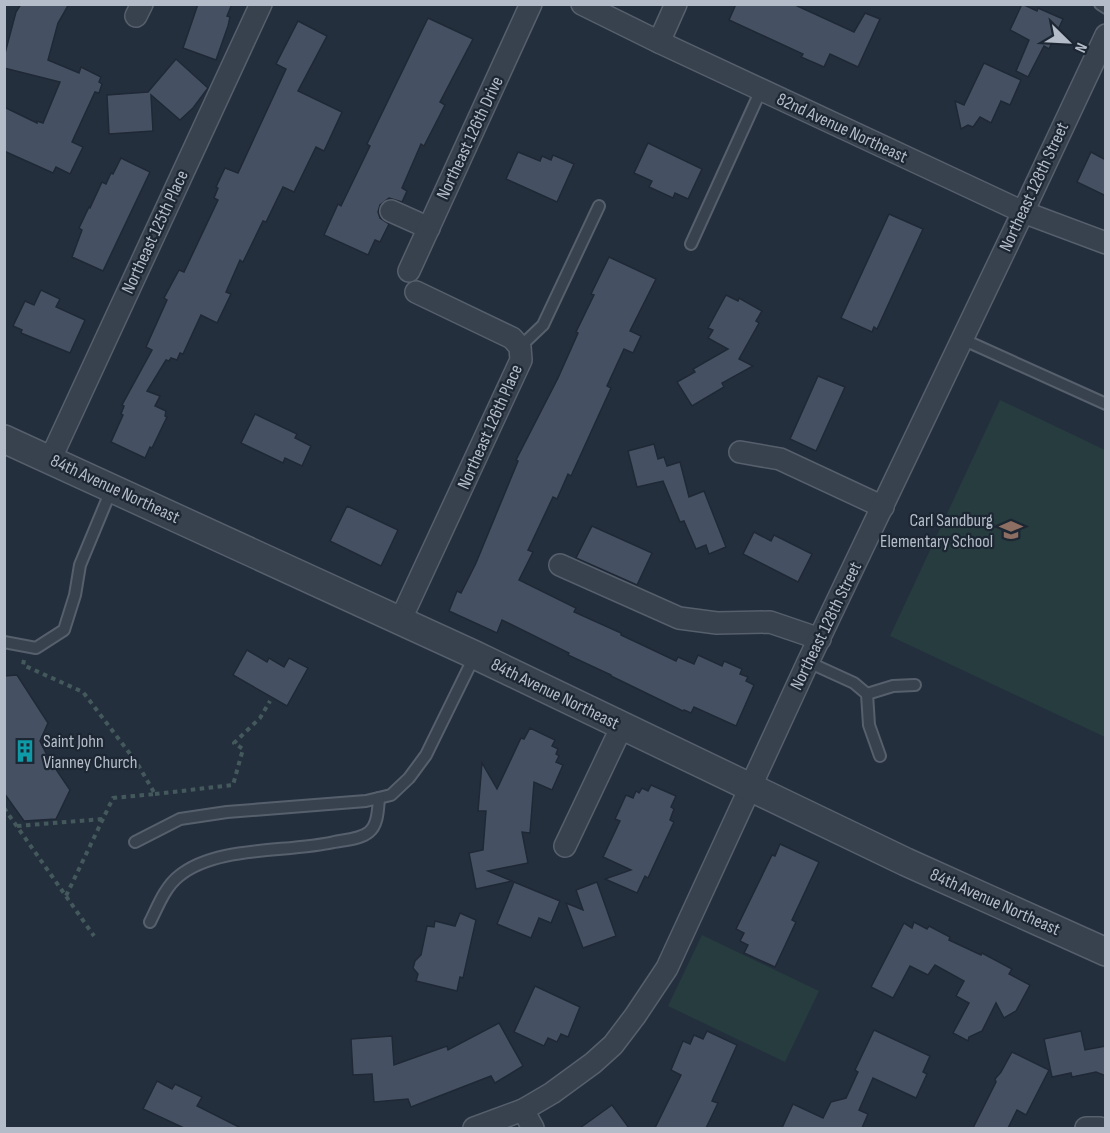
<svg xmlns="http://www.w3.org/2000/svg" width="1110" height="1133" font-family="'Sofia Sans Condensed',sans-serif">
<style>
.green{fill:#263c3f}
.building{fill:#455162;stroke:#1f2835;stroke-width:1.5}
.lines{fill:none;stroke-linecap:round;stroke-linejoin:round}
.service-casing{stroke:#565f6c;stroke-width:14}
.minor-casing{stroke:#565f6c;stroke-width:24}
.tertiary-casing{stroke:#565f6c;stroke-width:30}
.path{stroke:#44595c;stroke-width:4;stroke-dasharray:4.5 4.5;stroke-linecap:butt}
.service{stroke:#38414e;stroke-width:10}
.minor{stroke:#38414e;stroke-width:21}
.tertiary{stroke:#38414e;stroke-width:27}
.labels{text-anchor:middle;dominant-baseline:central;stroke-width:4.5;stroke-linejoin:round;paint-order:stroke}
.street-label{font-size:18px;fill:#b4bcc9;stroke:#1d2633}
.poi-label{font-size:18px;fill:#b4bcc9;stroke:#1d2633;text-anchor:end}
</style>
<rect width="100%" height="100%" fill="#242f3e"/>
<g class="green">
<path d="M1000 400 1105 450V737L890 636Z"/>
<path d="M702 935 819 991 785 1062 668 1006Z"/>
</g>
<g class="building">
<path d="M21 4H69L58 23 48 60 79 73 81 67 101 77 99 82 102 84 99 93 95 92 72 142 83 147 70 174 56 167 53 173 4 151V107L37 123V121L43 123 60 82 4 68V57L16 12Z"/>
<path d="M198 4H232L227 16 230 17 228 26 216 60 183 48Z"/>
<path d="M736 4H793L854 32 865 13 880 19 858 67 830 54 824 67 801 57 803 54 729 20Z"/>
<path d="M1022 4 1037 11 1038 8 1063 19 1049 49 1044 46 1028 77 1016 71 1029 40 1010 30Z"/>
<path d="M428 18 473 39 440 102 445 105 424 146 421 144 402 188 407 191 402 202 389 198 380 205 378 212 380 218 389 224 380 242 375 240 368 255 324 235 338 204 341 206 370 146 367 144Z"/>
<path d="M298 21 327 36 298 91 342 112 324 151 316 147 294 192 283 187 266 222 263 221 243 262 240 260 226 292 231 294 217 323 201 315 183 354 180 353 177 360 171 358 169 361 166 360 147 391 160 396 155 406 166 411 165 416 167 417 152 448 150 447 145 458 111 442 123 415 121 414 124 406 122 405 152 350 146 347 167 300 164 298 179 270 184 272 218 200 214 198 218 188 216 187 225 168 238 173 286 69 276 64Z"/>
<path d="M176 59 208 88 193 108 180 120 151 95 153 131 109 134 107 95 148 92Z"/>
<path d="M984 63 1021 80 1010 105 1001 101 991 123 980 117 973 127 968 125 961 129 955 101 964 105Z"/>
<path d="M648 143 702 169 688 199 675 193 673 198 649 187 652 181 634 173Z"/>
<path d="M518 152 540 161 542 156 551 160 553 155 574 164 557 202 506 179Z"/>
<path d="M1091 152 1106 160V196L1077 182Z"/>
<path d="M121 158 150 172 103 271 72 257 82 230 79 228 89 207 90 208 102 182 106 184 111 173 113 174Z"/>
<path d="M889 214 923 229 877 329 874 327 872 332 841 318Z"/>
<path d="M609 257 656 279 630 331 641 336 633 353 624 349 607 386 611 388 571 476 568 474 557 499 553 497 528 550 533 552 519 580 576 608 574 612 621 633V635L676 661 678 657 694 664 698 655 722 666 724 661 742 669 740 674 748 677 746 681 754 685 736 726 694 707 691 713 684 710 683 711 611 676V675L568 655 569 653 502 620 497 633 449 611 457 591 461 593 476 563 518 461 516 460 558 378 578 333 576 332 594 295 591 294Z"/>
<path d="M41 290 60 299 56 307 85 320 70 353 21 333 22 330 13 326 25 301 34 305Z"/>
<path d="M726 295 738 301 739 298 762 311 756 321 759 323 739 359 753 366 722 383 724 387 692 406 677 382 695 372 693 369 728 349 708 338 713 330 708 328Z"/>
<path d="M818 376 845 387 816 451 790 439Z"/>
<path d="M255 414 297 434 295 438 311 446 302 466 285 458 283 463 241 443Z"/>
<path d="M654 444 658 459 664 457 667 466 680 462 689 497 704 491 726 547 709 554 706 545 696 549 684 521 680 522 663 481 637 487 628 451Z"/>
<path d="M347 506 398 530 381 566 330 541Z"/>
<path d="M592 526 652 553 637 585 576 558Z"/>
<path d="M754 532 771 541 774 535 812 554 798 582 743 554Z"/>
<path d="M247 650 267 662 269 658 284 667 289 658 308 668 287 706 233 675Z"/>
<path d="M17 675 48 723 40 741 49 759 70 790 56 819 24 821 4 793V676Z"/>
<path d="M530 728 555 740 552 746 558 749 556 754 559 756 556 762 563 765 552 790 534 782 530 833 522 832 528 863 488 871 512 881 476 889 469 853 483 850 486 811H478L482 763 497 789 521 738 524 739Z"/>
<path d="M651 785 676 796 671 807 674 809 670 820 674 822 648 878 645 876 637 893 605 879 631 870 603 857 620 821 615 819 626 795 633 798 636 791 639 793 642 788 648 791Z"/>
<path d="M780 844 819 862 792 920 796 922 775 967 744 953 748 945 740 941 744 933 736 929 772 855 775 856Z"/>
<path d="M514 882 560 901 551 923 539 918 531 938 497 924Z"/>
<path d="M597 882 616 936 583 948 566 903 583 910 576 890Z"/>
<path d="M460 913 476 920 463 978 460 977 457 991 416 981 418 974 413 968 415 961 421 955 427 926 434 927 435 921 455 926Z"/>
<path d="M914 922 927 929 929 926 950 937 949 940 981 955 982 953 1012 969 1009 974 1030 985 1016 1011 1004 1018 996 1003 982 1031 969 1037 968 1041 953 1033 969 1003 956 996 964 981 935 965 928 975 910 966 893 998 871 987 904 923 912 928Z"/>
<path d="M535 986 580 1007 568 1037 561 1034 557 1042 548 1038 544 1046 514 1032Z"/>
<path d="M499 1023 523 1066 495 1083 491 1076 411 1107 408 1099 374 1102 372 1074 353 1075 351 1039 392 1036 394 1065 447 1046 448 1050Z"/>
<path d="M874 1030 930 1056 923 1072 927 1074 916 1098 873 1078 859 1110 868 1114 862 1128H782L793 1104 823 1118 831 1102 846 1098 858 1072 855 1070Z"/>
<path d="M707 1031 737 1045 712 1101 718 1103 706 1128H655L681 1075 671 1070 683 1041 690 1044 694 1035 703 1039Z"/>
<path d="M1081 1031 1085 1050 1106 1046V1076L1096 1072 1072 1077 1071 1073 1052 1077 1044 1039Z"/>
<path d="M1012 1052 1049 1070 1026 1115 1017 1110 1008 1128H973L996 1082 995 1079 1001 1072Z"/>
<path d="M157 1081 172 1089 175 1084 202 1097 197 1106 241 1128H184L143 1109Z"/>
<path d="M612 1105 629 1128H580Z"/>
</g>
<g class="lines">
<g class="service-casing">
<g id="service">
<path d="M1100 4 1106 8"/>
<path d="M691 244 761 90"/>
<path d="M962 339 1106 404"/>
<path d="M520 347 543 325 599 206"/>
<path d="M4 642 36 648 64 630 75 595 80 565 112 488"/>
<path d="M808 662 854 683 867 694 869 725 880 756"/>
<path d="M867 694 893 686 915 685"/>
<path d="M135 842 180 819 227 812 366 801 391 795 409 778 426 755 475 655"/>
<path d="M150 922C158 906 165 887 179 876 217 845 287 853 334 842 344 840 361 839 369 832 378 825 378 809 379 798"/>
</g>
</g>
<g class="minor-casing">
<g id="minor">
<path d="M582 4 659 42 1023 212 1106 243"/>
<path d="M136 16 142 4"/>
<path d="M659 42 676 4"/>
<path d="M391 211 429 228"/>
<path d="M409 271 531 4"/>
<path d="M740 452 780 459 883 507"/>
<path d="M50 460 261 4"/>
<path d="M560 565 679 618 717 623 770 622 820 639"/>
<path d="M400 621 521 360 520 347 512 338 416 292"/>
<path d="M565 846 622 726"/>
<path d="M523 1110 533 1128"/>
<path d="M474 1128 523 1110 552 1093 593 1063 613 1045 635 1016 667 968 808 662 1023 212 1106 35"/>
<path d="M1086 1128H1100"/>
</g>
</g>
<g class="tertiary-casing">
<path id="tertiary" d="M4 439 475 655 906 862 1106 952"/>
</g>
<g class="path">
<path d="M24 660 23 665 83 692 137 763 155 794 113 798 66 896"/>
<path d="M155 794 233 785 243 749 234 743 260 718 270 701"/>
<path d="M4 808 94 936"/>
<path d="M17 826 103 819"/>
</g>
<use href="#service" class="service"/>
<use href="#minor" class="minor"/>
<use href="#tertiary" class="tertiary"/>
</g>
<defs>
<g id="school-bare" transform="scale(1.8)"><path d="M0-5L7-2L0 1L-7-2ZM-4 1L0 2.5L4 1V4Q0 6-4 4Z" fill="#8d6e63" stroke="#1d2633" stroke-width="2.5" paint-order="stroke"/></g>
<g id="building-bare" transform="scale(1.8)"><path d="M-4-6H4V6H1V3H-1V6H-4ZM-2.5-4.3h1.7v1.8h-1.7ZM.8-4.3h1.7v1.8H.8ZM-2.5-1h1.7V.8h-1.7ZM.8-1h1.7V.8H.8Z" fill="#0f9aa8" stroke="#1d2633" stroke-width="2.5" paint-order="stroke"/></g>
</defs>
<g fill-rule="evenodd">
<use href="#school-bare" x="1011" y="530"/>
<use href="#building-bare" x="25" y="751"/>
</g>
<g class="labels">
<g class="street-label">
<text transform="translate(842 128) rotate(25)">82nd Avenue Northeast</text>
<text transform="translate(470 138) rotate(-65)">Northeast 126th Drive</text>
<text transform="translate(1034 187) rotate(-65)">Northeast 128th Street</text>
<text transform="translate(155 232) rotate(-65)">Northeast 125th Place</text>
<text transform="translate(490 427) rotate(-66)">Northeast 126th Place</text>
<text transform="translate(115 489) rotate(25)">84th Avenue Northeast</text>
<text transform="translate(826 626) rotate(-64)">Northeast 128th Street</text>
<text transform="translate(555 694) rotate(26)">84th Avenue Northeast</text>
<text transform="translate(995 902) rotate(24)">84th Avenue Northeast</text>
</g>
<g class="poi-label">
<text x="993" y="520">Carl Sandburg<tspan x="993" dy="21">Elementary School</tspan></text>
<text x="43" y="741" text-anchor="start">Saint John<tspan x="43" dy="21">Vianney Church</tspan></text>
</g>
</g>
<rect width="1110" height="1133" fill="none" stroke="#b4bcc9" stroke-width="12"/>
<g transform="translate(1068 42) rotate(114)" stroke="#1d2633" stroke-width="4.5" paint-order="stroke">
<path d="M0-4.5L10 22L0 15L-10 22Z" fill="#b4bcc9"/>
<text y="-9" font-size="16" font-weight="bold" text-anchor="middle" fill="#b4bcc9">N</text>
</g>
</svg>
